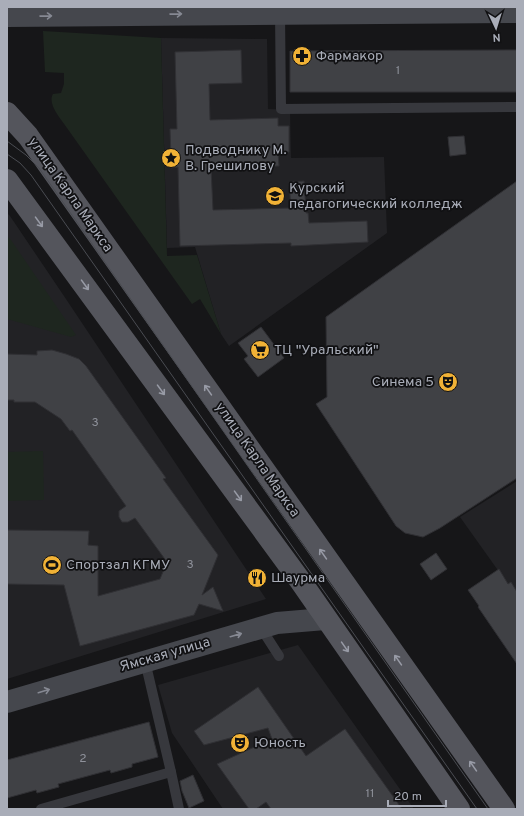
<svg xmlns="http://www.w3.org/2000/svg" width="524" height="816" font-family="Overpass,sans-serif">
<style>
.built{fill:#222225}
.green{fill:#1e261f}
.building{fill:#404145;stroke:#303034}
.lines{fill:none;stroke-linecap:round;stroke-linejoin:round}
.service{stroke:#37383d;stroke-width:10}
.secondary{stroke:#45474d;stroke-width:22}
.primary{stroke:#54555c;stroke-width:22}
.tram{stroke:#4a4c52;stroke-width:1}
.oneway{stroke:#868993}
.oneway2{stroke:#989ba6}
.labels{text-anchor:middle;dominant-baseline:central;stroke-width:3.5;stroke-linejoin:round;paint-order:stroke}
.number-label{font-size:12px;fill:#8f929b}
.poi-label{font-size:14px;fill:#a9adb8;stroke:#111113;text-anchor:start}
.street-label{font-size:14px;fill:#a9adb8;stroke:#111113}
</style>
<rect width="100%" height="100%" fill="#161618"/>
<g class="built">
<path d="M161 38 267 39 268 109 290 110 291 158 384 157 387 233 229 346 221 334 195 247 167 248Z"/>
<path d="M7 213 10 216 66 299 266 599 7 679Z"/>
<path d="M517 481V597L460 517Z"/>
<path d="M298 645 414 809H223L172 733 158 685Z"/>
</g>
<g class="green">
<path d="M43 31 161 38 167 256 197 255 221 334 200 299 192 304 67 128C61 119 47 104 53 94L61 93 64 84V73L45 72Z"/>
<path d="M7 236 11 240 76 335 71 337 7 319Z"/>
<path d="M43 451 44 500 7 501V452Z"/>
</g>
<g class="building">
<path d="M241 50 242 83 209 84 210 120 278 118V126H289V152H278L279 166 211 168 213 210 291 208 289 182 304 181 306 213H308L309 223 367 221 368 242 291 246V243L180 246 178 167 171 168V158L170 129H177L175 52Z"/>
<path d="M505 50H517V92H290V51Z"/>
<path d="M464 136 466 154 450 156 448 137Z"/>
<path d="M517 181V478L440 528 423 537 405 533 396 526 316 404 327 397 326 317Z"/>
<path d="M261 327 284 358 258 377 244 359 248 356 238 343Z"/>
<path d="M52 350 66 354 79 359 86 366 166 478 163 479 218 555 202 595 213 587 223 611 199 604 194 615 80 646 64 585 7 584V530L89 531 88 545 98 546V596L160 579 167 562 135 518 128 522H122L119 517V511L126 506 72 430 70 431 61 419 35 402H14V400H7V354L37 355V351Z"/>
<path d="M436 553 447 569 431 580 420 564Z"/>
<path d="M499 569 508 584 511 582 517 592V664L478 607 479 606 468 590Z"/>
<path d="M258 687 306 756 345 729 402 809H271L266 802 256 809H249L217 764 272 739 268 728 204 745 194 731Z"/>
<path d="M149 722 158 757 132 764V767L111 773 110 770 58 784 59 787 37 793 36 790 7 798V760Z"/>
<path d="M193 775 204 801 189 808 182 791 180 781Z"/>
</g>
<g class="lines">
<g class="service">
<path d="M280 13 281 109 517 107"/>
<path d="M261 628 279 656"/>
<path d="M171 772 179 809"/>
<path d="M41 809 171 772 145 661"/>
</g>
<g class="secondary">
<path d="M7 16 517 12"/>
<path d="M7 702 277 623 325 619"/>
</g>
<g class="primary">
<path d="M7 113 28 136 504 809"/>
<path d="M7 180 299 579 459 809"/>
</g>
<g class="tram">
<path d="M7 141 26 155 39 168 488 809"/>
<path d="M7 154 20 163 31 175 477 809"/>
</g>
</g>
<defs><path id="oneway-shaft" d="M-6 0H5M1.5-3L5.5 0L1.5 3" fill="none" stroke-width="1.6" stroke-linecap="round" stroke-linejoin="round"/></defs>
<g class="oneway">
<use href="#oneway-shaft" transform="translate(176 14) rotate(-1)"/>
<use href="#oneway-shaft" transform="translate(46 16) rotate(-1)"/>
<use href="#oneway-shaft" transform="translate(236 635) rotate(-16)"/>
<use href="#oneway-shaft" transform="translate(44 691) rotate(-17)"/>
</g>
<g class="oneway2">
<use href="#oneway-shaft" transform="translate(39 222) rotate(54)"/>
<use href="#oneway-shaft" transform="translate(85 285) rotate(54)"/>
<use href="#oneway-shaft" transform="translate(161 390) rotate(54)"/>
<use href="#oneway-shaft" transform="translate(208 390) rotate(-125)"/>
<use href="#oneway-shaft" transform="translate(238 496) rotate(54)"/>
<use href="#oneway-shaft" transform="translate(323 554) rotate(-125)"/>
<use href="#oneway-shaft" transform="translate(345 647) rotate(55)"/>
<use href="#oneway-shaft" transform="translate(398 660) rotate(-125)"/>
<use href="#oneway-shaft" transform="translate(473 766) rotate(-125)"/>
</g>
<defs>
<g id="pharmacy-disc" transform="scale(1)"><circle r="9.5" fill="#f1b236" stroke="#111113"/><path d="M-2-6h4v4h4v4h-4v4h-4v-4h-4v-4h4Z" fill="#111"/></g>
<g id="sight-disc" transform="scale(1)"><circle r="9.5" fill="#f1b236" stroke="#111113"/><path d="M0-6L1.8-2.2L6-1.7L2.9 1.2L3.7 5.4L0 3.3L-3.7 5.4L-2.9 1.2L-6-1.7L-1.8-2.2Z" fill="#111"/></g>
<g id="university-disc" transform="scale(1)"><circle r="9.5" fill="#f1b236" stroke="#111113"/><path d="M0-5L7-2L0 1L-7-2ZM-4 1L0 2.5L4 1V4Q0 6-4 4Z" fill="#111"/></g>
<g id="supermarket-disc" transform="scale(1)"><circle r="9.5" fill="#f1b236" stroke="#111113"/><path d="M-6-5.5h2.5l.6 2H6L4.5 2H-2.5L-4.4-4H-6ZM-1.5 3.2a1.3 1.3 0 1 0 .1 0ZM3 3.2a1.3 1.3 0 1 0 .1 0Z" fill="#111"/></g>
<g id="theatre-disc" transform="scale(1)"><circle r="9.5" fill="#f1b236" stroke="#111113"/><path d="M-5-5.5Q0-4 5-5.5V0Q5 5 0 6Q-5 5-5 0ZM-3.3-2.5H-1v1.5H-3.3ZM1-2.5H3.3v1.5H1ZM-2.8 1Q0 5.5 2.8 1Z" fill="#111"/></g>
<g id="stadium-disc" transform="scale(1)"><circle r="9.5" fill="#f1b236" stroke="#111113"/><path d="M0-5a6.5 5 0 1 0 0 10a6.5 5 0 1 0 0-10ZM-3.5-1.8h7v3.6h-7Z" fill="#111"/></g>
<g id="restaurant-disc" transform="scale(1)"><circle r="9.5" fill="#f1b236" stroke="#111113"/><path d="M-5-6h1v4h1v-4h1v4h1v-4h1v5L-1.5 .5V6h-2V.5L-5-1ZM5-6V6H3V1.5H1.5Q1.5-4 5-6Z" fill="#111"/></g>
</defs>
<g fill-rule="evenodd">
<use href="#pharmacy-disc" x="302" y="56"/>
<use href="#sight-disc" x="171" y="158"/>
<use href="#university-disc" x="275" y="196"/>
<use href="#supermarket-disc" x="260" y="350"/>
<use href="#theatre-disc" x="448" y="382"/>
<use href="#stadium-disc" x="52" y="565"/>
<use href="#restaurant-disc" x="257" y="578"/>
<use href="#theatre-disc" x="240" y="743"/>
</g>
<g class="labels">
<g class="number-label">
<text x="398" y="71">1</text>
<text x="95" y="423">3</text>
<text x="190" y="565">3</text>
<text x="83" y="759">2</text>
<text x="370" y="794">11</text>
</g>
<g class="poi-label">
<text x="316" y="56">Фармакор</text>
<text x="185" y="150">Подводнику М.<tspan x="185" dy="16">В. Грешилову</tspan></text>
<text x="289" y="188">Курский<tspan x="289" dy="16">педагогический колледж</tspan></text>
<text x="274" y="350">ТЦ "Уральский"</text>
<text x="434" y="382" text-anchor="end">Синема 5</text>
<text x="66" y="565">Спортзал КГМУ</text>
<text x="271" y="578">Шаурма</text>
<text x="254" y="743">Юность</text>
</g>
<g class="street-label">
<text transform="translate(70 195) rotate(55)">улица Карла Маркса</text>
<text transform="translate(257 460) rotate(55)">улица Карла Маркса</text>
<text transform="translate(165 655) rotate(-16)">Ямская улица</text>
</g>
</g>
<rect width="524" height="816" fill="none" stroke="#a9adb8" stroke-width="16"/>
<g transform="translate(496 28) rotate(176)" stroke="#111113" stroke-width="3" paint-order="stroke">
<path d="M0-3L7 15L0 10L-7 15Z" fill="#a9adb8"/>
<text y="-6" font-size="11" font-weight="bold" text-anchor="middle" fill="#a9adb8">N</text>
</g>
<path d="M388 800v6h58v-6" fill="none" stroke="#a9adb8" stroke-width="2"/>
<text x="394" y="800" font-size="12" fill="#a9adb8" stroke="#111113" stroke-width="3" paint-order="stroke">20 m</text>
</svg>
